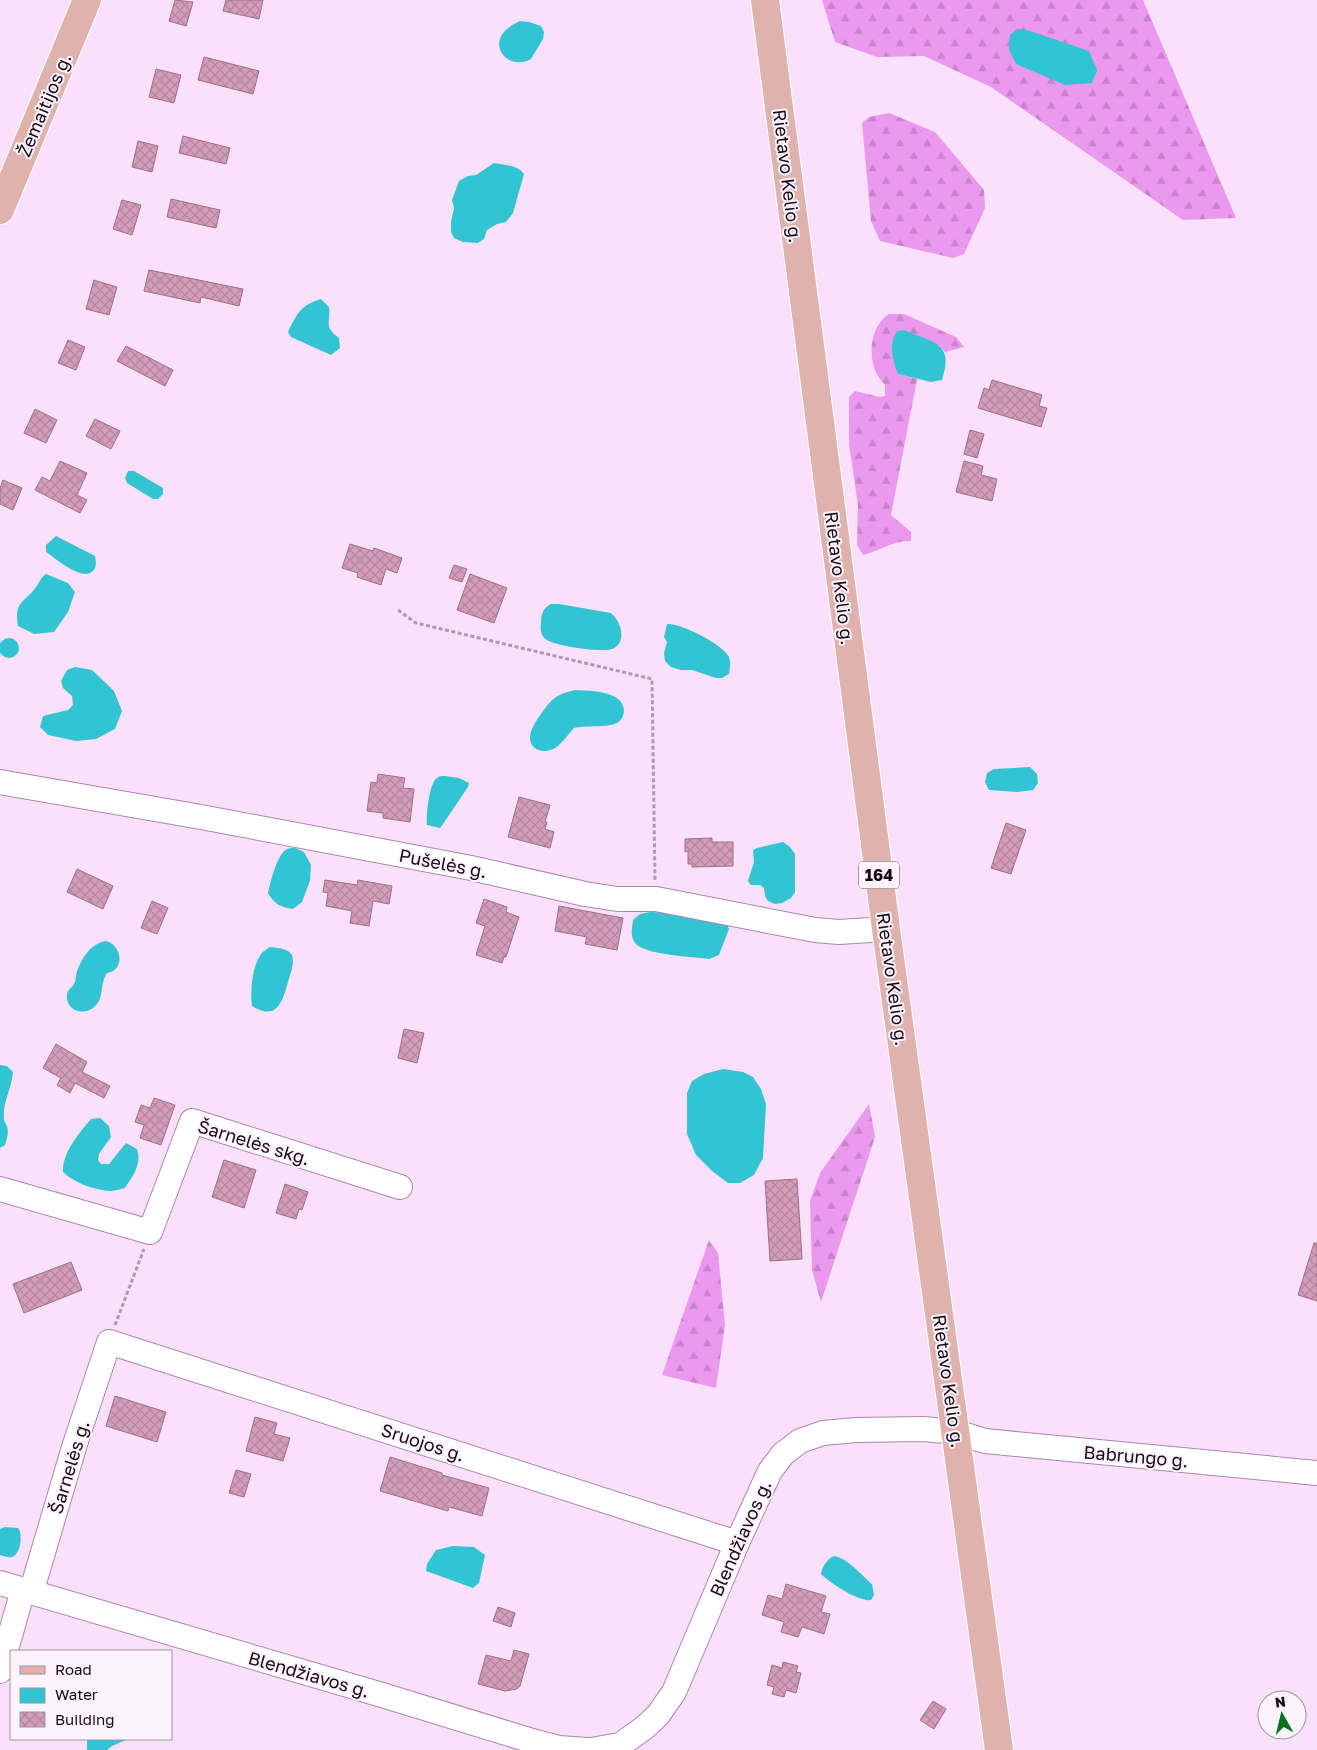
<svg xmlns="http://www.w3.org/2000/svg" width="1317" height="1750" font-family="'Golos Text',sans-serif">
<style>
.forest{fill:url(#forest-firs)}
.water{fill:#32c4d3}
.building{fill:url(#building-cross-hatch);stroke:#a16e8a}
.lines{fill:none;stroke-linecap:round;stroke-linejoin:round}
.minor-casing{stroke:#ad85ae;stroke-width:26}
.major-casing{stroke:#fff;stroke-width:30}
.path{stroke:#af99af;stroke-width:3;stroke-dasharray:4 2.5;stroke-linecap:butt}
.minor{stroke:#fff;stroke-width:24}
.major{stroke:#e0b2ae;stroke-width:28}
.labels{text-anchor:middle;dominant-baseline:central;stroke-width:4;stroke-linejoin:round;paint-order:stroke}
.shield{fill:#fcf3fc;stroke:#5c4f5c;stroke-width:1}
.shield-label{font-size:16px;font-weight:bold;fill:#170918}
.street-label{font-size:18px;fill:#170918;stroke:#fcf3fc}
</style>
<defs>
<pattern id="forest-firs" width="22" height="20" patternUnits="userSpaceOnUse" patternTransform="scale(1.25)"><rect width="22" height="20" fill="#eb98ef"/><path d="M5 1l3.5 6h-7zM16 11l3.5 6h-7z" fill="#c982cc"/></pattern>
<pattern id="building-cross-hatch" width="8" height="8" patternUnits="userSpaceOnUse" patternTransform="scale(1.25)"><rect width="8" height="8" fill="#d39dba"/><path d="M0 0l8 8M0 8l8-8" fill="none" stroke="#b4869f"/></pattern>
</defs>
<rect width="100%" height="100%" fill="#fae0fa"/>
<g class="forest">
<path d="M822 0H1143L1236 218 1183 220 991 87 924 56 877 57 835 42Z"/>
<path d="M889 113 935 132 984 190 985 208 964 254 953 258 880 241 871 221 862 123 869 117Z"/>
<path d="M889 314H904L956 337 964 347 945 352 939 345 898 374 917 379 891 515 911 532V541C893 540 880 551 863 555L857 545 858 505 849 444V397L855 391 879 397 885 396V385C866 367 867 328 889 314Z"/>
<path d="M869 1104 875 1137 821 1302 812 1270 810 1201 820 1173Z"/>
<path d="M709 1240 718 1253 725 1325 716 1388 662 1375Z"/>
</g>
<g class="water">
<path d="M520 21 529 22 541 26 544 32 543 39 531 59C507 73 479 39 520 21Z"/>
<path d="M1017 29H1024L1089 51 1097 70 1092 83 1065 85 1016 64 1009 50 1010 35Z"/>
<path d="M494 163C504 165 518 165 524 174L513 213 506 222 497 224 487 230 484 239 478 243 463 242 454 238 451 232V222L454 208 452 200 459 181 468 176 476 175Z"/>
<path d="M321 299 329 307C331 323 323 326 339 338L340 348 331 355 291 337 288 332C297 313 301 305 321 299Z"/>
<path d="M904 330C933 343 955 342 942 380L931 382 898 374C893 360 888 345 897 331Z"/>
<path d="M128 471H134L163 488V494L158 499H153L127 483 125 478Z"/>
<path d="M56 536 95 556C96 562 97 567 93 571 82 582 55 558 46 552V545Z"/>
<path d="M46 574 68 583 75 592 68 612 54 632 34 634 18 626C14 600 24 604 36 587 40 582 40 578 46 574Z"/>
<path d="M551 604H559L611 613C621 621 628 643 612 649 602 653 556 646 547 640 541 637 540 629 541 623 541 614 543 608 551 604Z"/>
<path d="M667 624C681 623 719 643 727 654 732 660 730 667 729 674L722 678H716L692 670H681L671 667 665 661 664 653 667 642 664 637Z"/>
<circle cx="9" cy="648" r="10"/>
<path d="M75 667 92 670 114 691 122 711 115 729 96 739 76 741 48 735 40 727 43 716 68 710 73 705 72 696 63 688 61 681 67 670Z"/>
<path d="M575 690C590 691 622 690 624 710 624 715 622 720 617 723 607 728 586 725 574 728 568 734 563 743 555 748 545 754 529 751 530 736 531 726 548 702 556 697 562 693 568 692 575 690Z"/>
<path d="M1030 767 1037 774 1038 783 1033 790 1017 792 989 790 985 782 987 773 994 769Z"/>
<path d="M445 776 459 778 469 783 468 787 443 824 440 828 427 825C426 816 429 783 437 778 439 776 441 776 445 776Z"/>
<path d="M783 842 790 847 795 854V892L791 898 782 903 775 904 768 901 765 896 764 888 760 885H751L748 881 754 862 753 850 757 848Z"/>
<path d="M295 848 304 852 311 865 310 881 302 902 293 909C280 907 274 904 268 893 270 883 277 854 287 849 289 848 292 848 295 848Z"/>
<path d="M650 912 693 914 727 924 729 929 719 955 709 959C694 957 644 955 635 943 630 936 632 928 633 920L640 914Z"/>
<path d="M105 941C122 944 126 970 107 973 100 983 104 997 96 1005 86 1017 65 1012 67 994 68 989 73 987 75 982 76 978 76 974 77 971 83 956 90 945 105 941Z"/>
<path d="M270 947C277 948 288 948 292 955 295 962 290 975 288 982 282 1003 277 1021 252 1006 250 991 252 967 261 954 263 951 267 949 270 947Z"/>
<path d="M0 1065 7 1066 13 1072C12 1088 2 1103 4 1119 4 1121 6 1124 7 1126 9 1133 7 1139 5 1145L0 1148Z"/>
<path d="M723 1069 743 1072 753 1077 761 1089 766 1104 763 1158 754 1175 740 1183H728L712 1171 696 1155 687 1134V1093L692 1081 704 1074Z"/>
<path d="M100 1118 109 1126 111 1137 99 1154 98 1160 101 1164H109L126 1143 137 1149C142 1165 133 1175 125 1188 120 1189 114 1191 108 1191 93 1189 74 1183 63 1172 62 1153 79 1133 91 1119Z"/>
<path d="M5 1527 18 1528C23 1534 21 1554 12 1557 9 1558 3 1556 0 1555V1529Z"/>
<path d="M453 1546 474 1547 485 1555 479 1583 473 1588 426 1571 427 1564 436 1550Z"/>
<path d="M834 1556C848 1558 862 1576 872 1584L874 1595 871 1600C859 1602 830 1583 821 1574 822 1567 827 1559 834 1556Z"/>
<path d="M87 1739H128L112 1746 107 1750H87Z"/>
</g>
<g class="building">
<path d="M175 0 193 2 186 26 169 21Z"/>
<path d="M226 0H263L259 19 223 11Z"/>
<path d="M204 57 259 71 253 94 198 80Z"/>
<path d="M156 69 181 75 174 103 149 97Z"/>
<path d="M183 136 230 148 226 164 179 153Z"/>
<path d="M138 141 158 146 152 172 132 167Z"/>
<path d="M171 199 220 210 216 228 167 217Z"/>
<path d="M122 200 141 205 132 235 113 229Z"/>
<path d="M149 270 243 289 239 306 201 297 200 303 144 291Z"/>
<path d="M94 280 117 287 109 315 86 309Z"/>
<path d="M68 340 85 347 76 370 58 363Z"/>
<path d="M126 346 173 370 165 386 117 361Z"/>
<path d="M992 380 1042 395 1039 406 1047 408 1041 427 978 408 984 388 989 390Z"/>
<path d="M35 409 57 420 46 443 24 433Z"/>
<path d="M95 419 120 431 111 449 86 436Z"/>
<path d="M970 430 984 434 977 458 964 454Z"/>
<path d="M60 461 87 473 77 495 87 500 80 513 35 490 42 477 50 481Z"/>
<path d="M964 461 983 466 981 475 997 479 992 501 956 492Z"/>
<path d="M3 480 22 488 13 510 0 504V488Z"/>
<path d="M350 544 373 551 374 548 402 558 397 573 386 569 381 585 357 577 358 573 342 568Z"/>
<path d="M454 565 467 569 462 582 449 578Z"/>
<path d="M470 574 507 588 494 623 457 610Z"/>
<path d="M378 774 405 778 403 788 414 789 410 822 383 818V813L367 811 371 782 377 783Z"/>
<path d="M519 797 550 805 545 822H547L545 829 554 832 550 848 508 837Z"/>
<path d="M1006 823 1026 830 1011 874 991 868Z"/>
<path d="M712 838V842H733V866L692 867V864H688V851L685 852V839Z"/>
<path d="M77 869 113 886 103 909 67 892Z"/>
<path d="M325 880 357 885 358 880 392 886 389 904 373 901 369 926 350 923 352 911 326 906 328 893 323 892Z"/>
<path d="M484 899 507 907 506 912 519 917 506 957H504L502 963 476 955 485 926 476 923Z"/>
<path d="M152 901 168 908 157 934 141 928Z"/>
<path d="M559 906 623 918 617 950 585 944 587 937 555 931Z"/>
<path d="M404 1029 424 1033 417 1063 398 1058Z"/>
<path d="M56 1044 87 1062 82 1072 110 1086 104 1098 75 1083 70 1093 57 1085 61 1078 43 1068Z"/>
<path d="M154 1098 175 1105 161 1145 140 1138 144 1125 135 1122 141 1105 150 1108Z"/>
<path d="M224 1160 256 1170 244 1208 212 1197Z"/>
<path d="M797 1179 802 1259 770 1261 765 1181Z"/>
<path d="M285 1184 308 1192 302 1210 299 1209 296 1219 276 1213Z"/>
<path d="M1314 1243H1317V1301L1298 1295Z"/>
<path d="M71 1262 82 1290 24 1313 13 1284Z"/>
<path d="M115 1396 166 1412 157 1442 106 1426Z"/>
<path d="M255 1417 277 1423 274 1434 290 1438 283 1461 246 1451Z"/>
<path d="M390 1457 442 1473V1475L489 1488 482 1516 449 1507 448 1511 380 1491Z"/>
<path d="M236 1470 251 1474 244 1497 229 1493Z"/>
<path d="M786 1584 826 1596 821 1612 830 1614 824 1634 802 1627 798 1637 781 1632 784 1622 762 1615 768 1595 782 1599Z"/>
<path d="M498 1607 515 1613 511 1627 493 1621Z"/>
<path d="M514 1650 529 1654 520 1686 517 1689 505 1691 478 1684 486 1655 511 1661Z"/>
<path d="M783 1662 798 1666 796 1672 801 1673 796 1693 786 1690 784 1697 772 1694 774 1687 767 1685 772 1665 782 1668Z"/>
<path d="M933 1701 946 1709 934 1729 920 1720Z"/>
</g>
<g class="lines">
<g class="minor-casing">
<g id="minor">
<path d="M0 782 201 817 471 868 585 894 617 899H656L815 930 839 932 886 929"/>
<path d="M0 1189 150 1232 192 1121 400 1187"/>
<path d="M0 1583 382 1695 529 1740 559 1748 587 1750"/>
<path d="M31 1593 75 1444 109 1342 737 1543"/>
<path d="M0 1671 23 1590"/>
<path d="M591 1750 620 1745 644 1728 658 1715 674 1692 737 1543 770 1471 783 1454 800 1441 823 1433 856 1430 923 1429 956 1432 985 1441 1317 1473"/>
</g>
</g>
<g class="major-casing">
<g id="major">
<path d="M765 0 886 929 999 1750"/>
<path d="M0 210 87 0"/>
</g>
</g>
<g class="path">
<path d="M398 610 416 623 652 679 655 881"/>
<path d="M115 1325 144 1249"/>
</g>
<use href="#minor" class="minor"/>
<use href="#major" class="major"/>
</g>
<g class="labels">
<rect class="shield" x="859" y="861.5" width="40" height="27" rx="4"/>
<g class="shield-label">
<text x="879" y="875">164</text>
</g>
<g class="street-label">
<text transform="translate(44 105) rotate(-67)">Žemaitijos g.</text>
<text transform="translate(788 176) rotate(83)">Rietavo Kelio g.</text>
<text transform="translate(840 578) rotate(83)">Rietavo Kelio g.</text>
<text transform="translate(443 863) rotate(11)">Pušelės g.</text>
<text transform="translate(893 979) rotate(82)">Rietavo Kelio g.</text>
<text transform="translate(254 1142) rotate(17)">Šarnelės skg.</text>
<text transform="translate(949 1381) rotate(82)">Rietavo Kelio g.</text>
<text transform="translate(423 1442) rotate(18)">Sruojos g.</text>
<text transform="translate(1136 1456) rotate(5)">Babrungo g.</text>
<text transform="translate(69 1467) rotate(-73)">Šarnelės g.</text>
<text transform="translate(740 1538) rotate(-66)">Blendžiavos g.</text>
<text transform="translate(309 1674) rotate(16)">Blendžiavos g.</text>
</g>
</g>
<rect x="10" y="1650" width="162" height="90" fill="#fcf3fc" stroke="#a095a1"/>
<rect x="20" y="1666" width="25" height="8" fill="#e0b2ae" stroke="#a095a1"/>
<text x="55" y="1675" font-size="15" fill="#170918">Road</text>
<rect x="20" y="1688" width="25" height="15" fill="#32c4d3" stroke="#a095a1"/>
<text x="55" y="1700" font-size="15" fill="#170918">Water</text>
<rect x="20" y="1712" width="25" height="15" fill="url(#building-cross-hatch)" stroke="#a095a1"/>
<text x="55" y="1725" font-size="15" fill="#170918">Building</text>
<g transform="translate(1282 1715) rotate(352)"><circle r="24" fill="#fcf3fc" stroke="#a095a1"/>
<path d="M0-4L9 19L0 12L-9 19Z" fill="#0a7121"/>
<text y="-8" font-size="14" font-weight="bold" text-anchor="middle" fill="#170918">N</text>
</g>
</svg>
